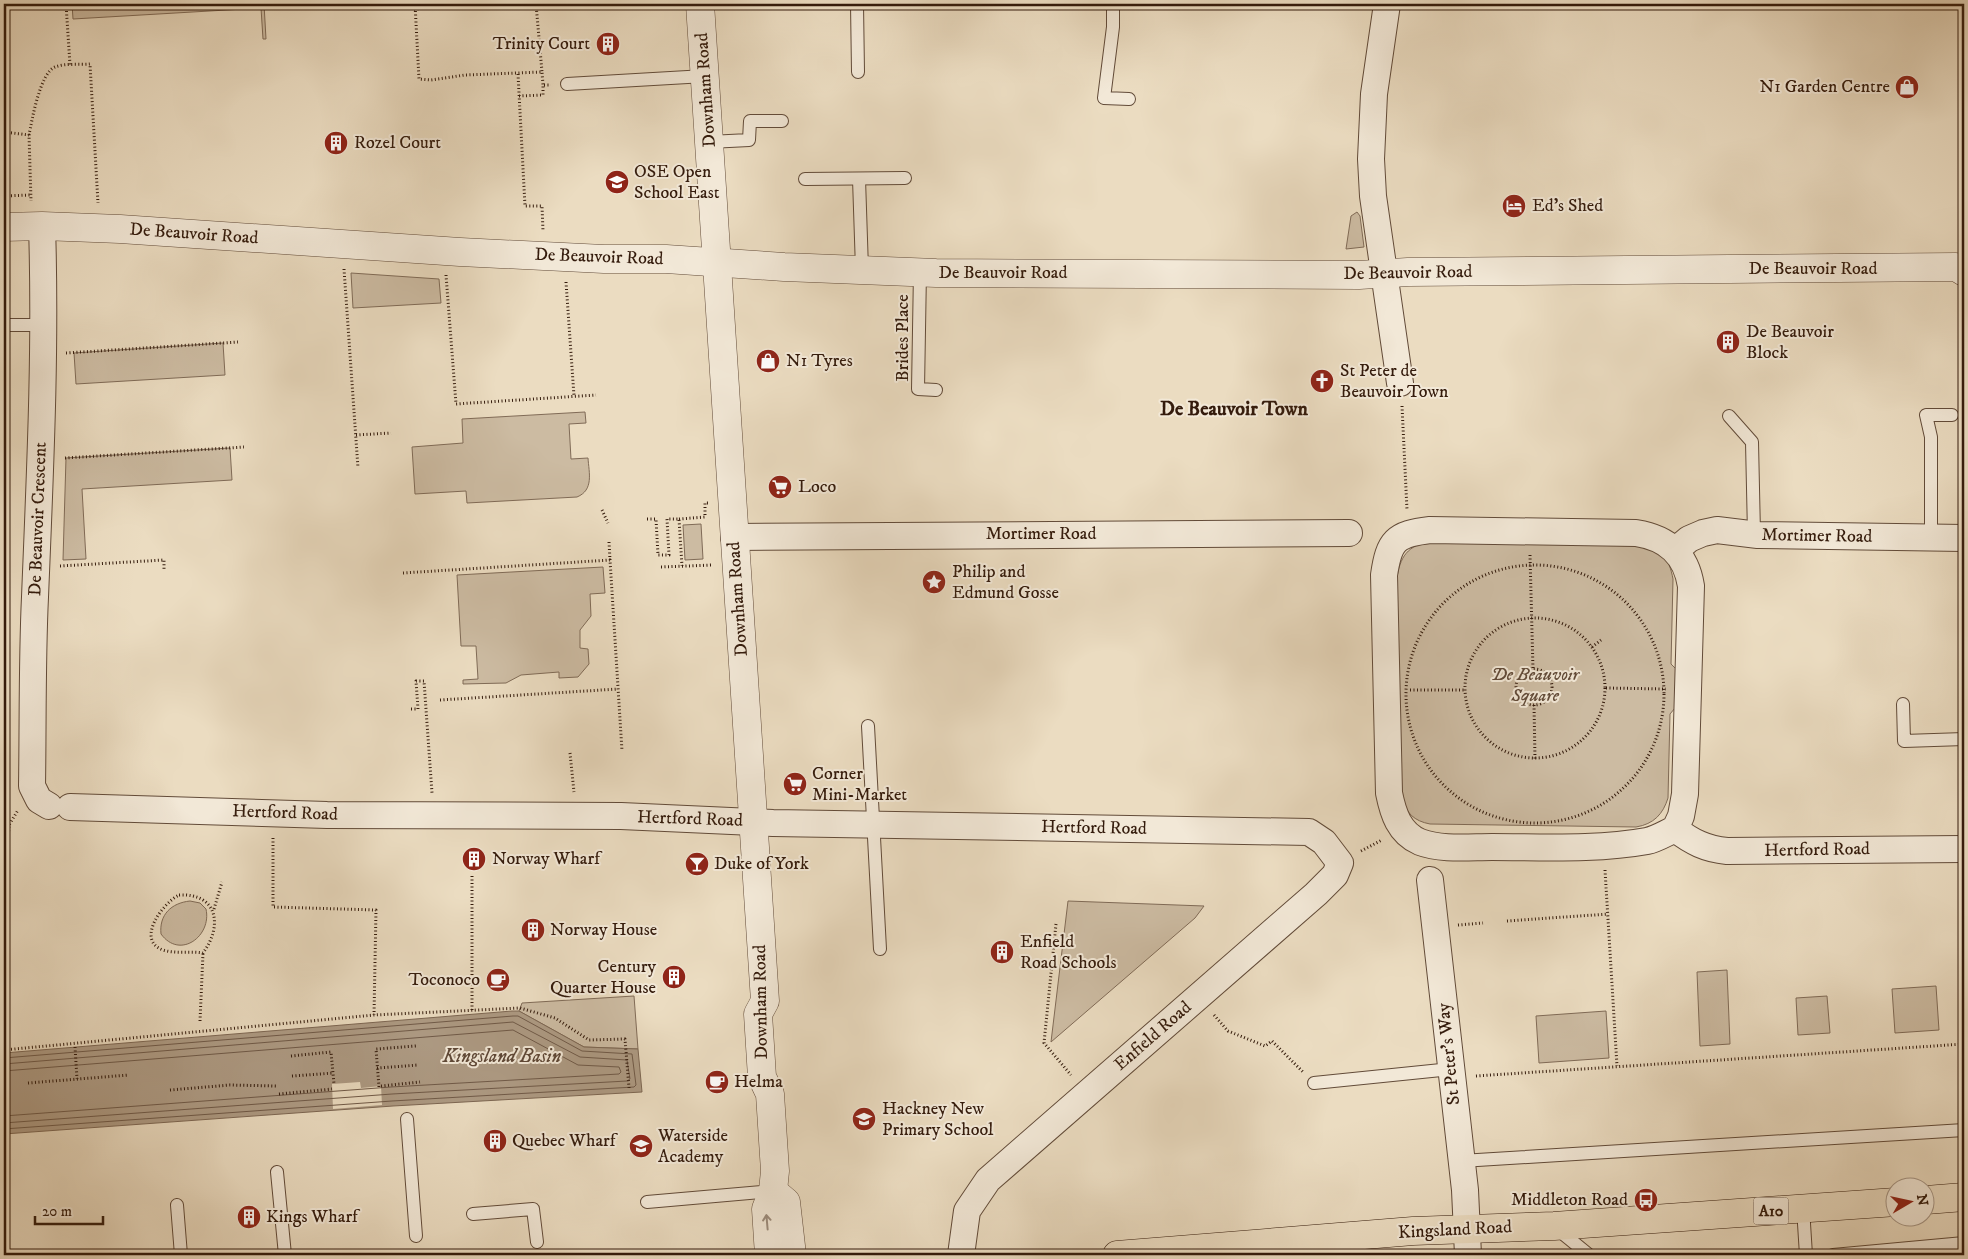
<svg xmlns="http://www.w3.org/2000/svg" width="1968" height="1259" font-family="'IM FELL DW Pica',serif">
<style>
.green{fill:#ccbba2;stroke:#806b57}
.water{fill:#ad9a83;stroke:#7d6753}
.pier{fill:#ebdcc1}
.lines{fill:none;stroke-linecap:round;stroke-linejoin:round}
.shore{stroke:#705a48;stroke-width:1}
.service-casing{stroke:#624b39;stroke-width:14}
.minor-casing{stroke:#624b39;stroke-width:28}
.tertiary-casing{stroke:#624b39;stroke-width:29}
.trunk-casing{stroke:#341b0c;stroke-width:29}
.path{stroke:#341b0c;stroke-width:3;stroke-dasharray:1 2.5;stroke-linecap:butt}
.service{stroke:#f2e8d7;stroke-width:12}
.minor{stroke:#f2e8d7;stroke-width:26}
.tertiary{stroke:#f2e8d7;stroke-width:28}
.trunk{stroke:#ebdcc1;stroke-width:28}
.oneway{stroke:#9c8c7c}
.labels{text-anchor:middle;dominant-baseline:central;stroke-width:4;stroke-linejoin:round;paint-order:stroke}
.shield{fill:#f2e8d7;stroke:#6d5849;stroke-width:1}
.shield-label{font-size:16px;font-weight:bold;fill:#341b0c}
.poi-label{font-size:18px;fill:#341b0c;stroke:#f2e8d7;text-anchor:start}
.street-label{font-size:18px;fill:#341b0c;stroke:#f2e8d7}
.park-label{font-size:18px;font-style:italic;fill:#624b39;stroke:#f2e8d7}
.water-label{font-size:19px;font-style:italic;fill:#5e4736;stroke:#f2e8d7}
.quarter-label{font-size:20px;font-weight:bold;fill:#341b0c;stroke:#f2e8d7}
</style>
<rect width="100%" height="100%" fill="#ebdcc1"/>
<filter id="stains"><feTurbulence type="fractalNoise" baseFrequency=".004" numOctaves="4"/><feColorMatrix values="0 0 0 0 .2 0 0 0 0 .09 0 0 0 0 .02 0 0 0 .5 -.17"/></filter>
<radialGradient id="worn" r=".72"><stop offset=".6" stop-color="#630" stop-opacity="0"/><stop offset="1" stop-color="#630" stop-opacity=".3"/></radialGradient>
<g class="green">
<path d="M72 4H264L266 39H263L261 8 73 19Z"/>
<path d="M1357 212 1360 216 1364 247 1346 249 1351 216Z"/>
<path d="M351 273 439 279 441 303 353 308Z"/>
<path d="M223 343 225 375 76 384 74 353Z"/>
<path d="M585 412 586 423 569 424 571 459 588 458C589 473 594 490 577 497L467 503 466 491 415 494 412 447 463 443 462 419Z"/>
<path d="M230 448 232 480 82 489 86 559 63 560 66 458Z"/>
<path d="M701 524 703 559 685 560 683 525Z"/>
<path d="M1429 542 1644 546C1663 552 1669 558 1673 579L1671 664 1676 669 1675 708 1670 714 1668 798C1663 814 1654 824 1636 827L1430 824C1414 821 1406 813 1402 798L1396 584C1399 561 1404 546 1429 542Z"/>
<path d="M603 567 605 593 590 594 591 616 580 630V648L588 649 589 664 578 677 559 678V672L521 675 506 683 463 684V680L478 679 476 646H461L457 575Z"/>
<path d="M190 901 200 903 206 909C212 936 180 960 161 934 159 915 171 903 190 901Z"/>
<path d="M1068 901 1204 906 1195 918 1051 1042Z"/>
<path d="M1727 970 1730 1044 1700 1046 1697 972Z"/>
<path d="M1936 986 1939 1030 1895 1033 1892 989Z"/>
<path d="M634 996 638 1049 584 1047 519 1011 522 1003Z"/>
<path d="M1827 996 1830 1033 1798 1035 1796 998Z"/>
<path d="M1606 1011 1609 1058 1539 1063 1536 1016Z"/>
</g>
<path class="water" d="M512 1011H519L584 1047 638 1049 642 1092 393 1106 4 1134V1053Z"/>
<path class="pier" d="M360 1082 361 1088 381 1086 382 1105 333 1109 332 1084Z"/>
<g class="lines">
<g class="shore">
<path d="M4 1058 513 1016H518L582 1051 632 1054 636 1085 634 1087 392 1101 4 1129"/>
<path d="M4 1064 513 1022 580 1057 627 1060 630 1079 627 1081 392 1094 4 1123"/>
<path d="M4 1071 513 1030 578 1065 619 1067 621 1072 619 1074 391 1087 4 1116"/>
</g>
<g class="service-casing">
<g id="service">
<path d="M857 4 858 72"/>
<path d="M1113 4V27L1104 98 1129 99"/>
<path d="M567 84 705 76"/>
<path d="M709 142 749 140 750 121H782"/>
<path d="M805 179 905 178"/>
<path d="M859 179 862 269"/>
<path d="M920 271 918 389 936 390"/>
<path d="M4 325H44"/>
<path d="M1729 416 1752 442 1754 534"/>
<path d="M1931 538V437L1926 415H1952"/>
<path d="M1903 704 1904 741 1964 739"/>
<path d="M868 726 880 949"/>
<path d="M1314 1083 1451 1069"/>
<path d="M407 1119 416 1236"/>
<path d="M1461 1161 1964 1130"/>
<path d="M277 1172 285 1255"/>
<path d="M647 1202 773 1191"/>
<path d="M177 1205 181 1255"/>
<path d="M1803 1208 1806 1255"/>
<path d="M473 1214 533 1209 537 1242"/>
<path d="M1556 1228 1589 1255"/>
<path d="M1833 1255 1964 1243"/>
</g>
</g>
<g class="minor-casing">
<g id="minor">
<path d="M1387 4 1374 94 1371 159 1373 196 1400 383"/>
<path d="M42 226C46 350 40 473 35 597 32 660 33 723 32 786L39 800 49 806"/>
<path d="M1430 530 1636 533C1667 538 1686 554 1691 586L1685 794 1681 816 1675 829C1666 833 1657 839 1647 841 1597 850 1543 847 1492 847 1469 847 1441 850 1420 842 1399 833 1393 813 1389 793L1384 575C1389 541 1395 534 1430 530Z"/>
<path d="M734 537 1349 533"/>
<path d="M1676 550 1689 539 1703 533 1717 530 1758 535 1964 538"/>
<path d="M70 807 327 815 621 816 773 823 1309 832 1324 842 1340 863 1335 875 1316 894 988 1180 967 1211 961 1255"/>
<path d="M1675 829C1692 842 1706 849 1727 851L1964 849"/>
<path d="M1430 880 1465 1190 1468 1255"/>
</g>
</g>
<g class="tertiary-casing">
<g id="tertiary">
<path d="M700 4 765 1001 758 1014 762 1077 770 1094 775 1171 773 1191 766 1209 769 1255"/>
<path d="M4 227 42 226 120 229 460 252 604 259H666L784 267 936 273 1359 275 1408 272 1956 267 1964 272"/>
<path d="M773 1191 786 1202 792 1255"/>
</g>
</g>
<g class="trunk-casing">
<g id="trunk">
<path d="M1926 1200 1964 1197"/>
<path d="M1117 1255 1413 1231 1554 1226 1896 1202"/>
</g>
</g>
<g class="path">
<path d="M66 4 70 65"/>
<path d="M415 4 419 79 431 80 465 75 542 72 543 85"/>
<path d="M536 4 542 72"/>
<path d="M414 9 505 4"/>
<path d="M518 74 525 206H542L543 231"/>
<path d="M519 96 543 95V85H551"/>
<path d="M4 132 29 135 31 201"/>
<path d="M29 135C32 120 40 73 55 67 65 63 80 65 90 64L98 203"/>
<path d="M4 196 31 195"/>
<path d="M344 269 358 468"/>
<path d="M446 275 456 404 596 395"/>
<path d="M566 282 574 396"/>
<path d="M66 353 238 342"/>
<path d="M1402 406 1407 510"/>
<path d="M356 435 391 433"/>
<path d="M65 458 244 447"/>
<path d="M602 510 608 523"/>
<path d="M647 519H656L658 555H669L667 519H679L682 566"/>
<path d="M679 519 705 517V503H709"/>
<path d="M609 542 610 560"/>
<path d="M1530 555 1533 670"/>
<circle cx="1535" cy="694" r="129"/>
<path d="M60 566 164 560V569"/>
<path d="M661 567 713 565"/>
<path d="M403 573 610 560 622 751"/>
<circle cx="1535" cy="688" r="70"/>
<path d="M1592 647 1601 640"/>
<circle cx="1534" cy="687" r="18"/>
<path d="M1606 688 1666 689"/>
<path d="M1410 690H1465"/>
<path d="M440 700 618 689"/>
<path d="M1534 705 1535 759"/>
<path d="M411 709H418L416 681H424L432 793"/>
<path d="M570 753 574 792"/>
<path d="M273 838V907L376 910 374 1015"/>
<path d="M1361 851 1382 840"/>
<path d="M1605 870 1617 1066"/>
<path d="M179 895C218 893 223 926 203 953 190 951 175 954 163 950 135 940 163 903 179 895Z"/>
<path d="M4 908 9 825 18 810"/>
<path d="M214 909 222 882"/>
<path d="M1507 921 1608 914"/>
<path d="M1056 924 1044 1043 1071 1075"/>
<path d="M1458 925 1483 923"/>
<path d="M472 1010V876"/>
<path d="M1214 1015 1228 1031 1265 1046 1272 1041 1303 1072"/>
<path d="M200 1021 203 953"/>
<path d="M75 1047 77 1079"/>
<path d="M4 1050 374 1015 520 1008 555 1018 589 1040 625 1039 629 1088"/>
<path d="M291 1056 331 1052 334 1084"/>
<path d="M377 1068 418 1065"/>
<path d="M292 1076 333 1073"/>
<path d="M1476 1076 1964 1044"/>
<path d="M28 1083 129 1075"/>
<path d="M381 1086 420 1082"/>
<path d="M379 1087 376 1049 416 1046"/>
<path d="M170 1090 230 1085 276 1086"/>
<path d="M279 1094 332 1089"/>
</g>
<use href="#service" class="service"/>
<use href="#minor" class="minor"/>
<use href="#tertiary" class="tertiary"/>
<use href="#trunk" class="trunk"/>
</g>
<defs><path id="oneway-shaft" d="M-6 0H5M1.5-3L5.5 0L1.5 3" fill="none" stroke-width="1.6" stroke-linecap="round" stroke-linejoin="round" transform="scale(1.25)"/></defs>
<use class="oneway" href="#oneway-shaft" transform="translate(767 1222) rotate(-95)"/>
<defs>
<g id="building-disc" transform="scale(1.25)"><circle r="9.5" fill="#8f2418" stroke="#f2e8d7"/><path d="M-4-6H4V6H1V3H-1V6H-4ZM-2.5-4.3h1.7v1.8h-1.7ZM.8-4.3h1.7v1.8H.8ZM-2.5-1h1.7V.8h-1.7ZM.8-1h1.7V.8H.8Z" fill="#fff"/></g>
<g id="shop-disc" transform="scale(1.25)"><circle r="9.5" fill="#8f2418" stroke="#f2e8d7"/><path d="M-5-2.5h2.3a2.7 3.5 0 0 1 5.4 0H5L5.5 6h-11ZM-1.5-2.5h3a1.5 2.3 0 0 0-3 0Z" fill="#fff"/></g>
<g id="school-disc" transform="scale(1.25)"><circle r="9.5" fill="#8f2418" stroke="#f2e8d7"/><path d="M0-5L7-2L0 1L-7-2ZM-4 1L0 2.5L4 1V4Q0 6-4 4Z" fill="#fff"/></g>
<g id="hotel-disc" transform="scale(1.25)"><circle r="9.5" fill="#8f2418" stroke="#f2e8d7"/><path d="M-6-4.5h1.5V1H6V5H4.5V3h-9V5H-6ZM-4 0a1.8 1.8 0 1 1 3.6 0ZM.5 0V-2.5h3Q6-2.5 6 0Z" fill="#fff"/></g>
<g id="church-disc" transform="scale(1.25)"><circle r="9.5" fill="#8f2418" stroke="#f2e8d7"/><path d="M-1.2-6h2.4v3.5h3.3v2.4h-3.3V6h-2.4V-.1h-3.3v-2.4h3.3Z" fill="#fff"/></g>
<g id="supermarket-disc" transform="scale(1.25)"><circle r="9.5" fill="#8f2418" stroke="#f2e8d7"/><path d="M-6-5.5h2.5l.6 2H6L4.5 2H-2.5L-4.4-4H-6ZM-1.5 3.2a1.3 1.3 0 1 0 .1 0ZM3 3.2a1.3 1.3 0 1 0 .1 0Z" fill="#fff"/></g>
<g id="sight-disc" transform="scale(1.25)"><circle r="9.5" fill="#8f2418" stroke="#f2e8d7"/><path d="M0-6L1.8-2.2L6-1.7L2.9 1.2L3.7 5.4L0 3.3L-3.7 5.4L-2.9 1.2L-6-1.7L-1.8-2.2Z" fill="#fff"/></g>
<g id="bar-disc" transform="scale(1.25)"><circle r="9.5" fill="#8f2418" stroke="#f2e8d7"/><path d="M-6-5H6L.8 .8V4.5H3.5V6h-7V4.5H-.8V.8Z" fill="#fff"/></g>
<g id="cafe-disc" transform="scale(1.25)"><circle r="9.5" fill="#8f2418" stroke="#f2e8d7"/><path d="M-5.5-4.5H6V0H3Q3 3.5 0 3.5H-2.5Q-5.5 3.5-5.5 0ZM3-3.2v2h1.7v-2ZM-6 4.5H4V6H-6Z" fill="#fff"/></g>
<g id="bus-disc" transform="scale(1.25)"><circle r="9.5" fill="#8f2418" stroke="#f2e8d7"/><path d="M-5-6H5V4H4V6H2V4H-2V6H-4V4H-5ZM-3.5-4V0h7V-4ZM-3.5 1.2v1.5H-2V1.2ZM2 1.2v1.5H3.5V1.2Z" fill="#fff"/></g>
</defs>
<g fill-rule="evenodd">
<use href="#building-disc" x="608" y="44"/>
<use href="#shop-disc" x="1907" y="87"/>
<use href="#building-disc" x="336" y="143"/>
<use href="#school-disc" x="617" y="182"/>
<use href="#hotel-disc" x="1514" y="206"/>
<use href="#building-disc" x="1728" y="342"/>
<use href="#shop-disc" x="768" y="361"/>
<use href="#church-disc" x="1322" y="381"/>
<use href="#supermarket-disc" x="780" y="487"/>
<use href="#sight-disc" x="934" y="582"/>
<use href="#supermarket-disc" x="795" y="784"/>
<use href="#building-disc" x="474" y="859"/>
<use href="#bar-disc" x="697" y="864"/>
<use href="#building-disc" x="533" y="930"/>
<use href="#building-disc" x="1002" y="952"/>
<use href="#building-disc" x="674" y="977"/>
<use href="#cafe-disc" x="498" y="980"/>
<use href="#cafe-disc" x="717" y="1082"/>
<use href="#school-disc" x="864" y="1119"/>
<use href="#building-disc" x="495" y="1141"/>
<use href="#school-disc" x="641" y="1146"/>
<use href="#bus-disc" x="1646" y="1200"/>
<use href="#building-disc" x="249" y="1217"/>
</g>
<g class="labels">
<rect class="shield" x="1753.5" y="1197.5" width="35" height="27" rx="4"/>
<g class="shield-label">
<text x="1771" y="1211">A10</text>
</g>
<g class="poi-label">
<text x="590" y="44" text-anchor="end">Trinity Court</text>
<text x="1890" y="87" text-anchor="end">N1 Garden Centre</text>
<text x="354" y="143">Rozel Court</text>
<text x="634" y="172">OSE Open<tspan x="634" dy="21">School East</tspan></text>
<text x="1532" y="206">Ed's Shed</text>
<text x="1746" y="332">De Beauvoir<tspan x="1746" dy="21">Block</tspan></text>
<text x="786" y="361">N1 Tyres</text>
<text x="1340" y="371">St Peter de<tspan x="1340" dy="21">Beauvoir Town</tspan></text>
<text x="798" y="487">Loco</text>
<text x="952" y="572">Philip and<tspan x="952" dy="21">Edmund Gosse</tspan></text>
<text x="812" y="774">Corner<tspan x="812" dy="21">Mini-Market</tspan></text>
<text x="492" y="859">Norway Wharf</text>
<text x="714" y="864">Duke of York</text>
<text x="550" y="930">Norway House</text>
<text x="1020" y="942">Enfield<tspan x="1020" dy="21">Road Schools</tspan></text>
<text x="656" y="967" text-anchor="end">Century<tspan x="656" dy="21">Quarter House</tspan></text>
<text x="480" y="980" text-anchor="end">Toconoco</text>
<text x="734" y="1082">Helma</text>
<text x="882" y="1109">Hackney New<tspan x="882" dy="21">Primary School</tspan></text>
<text x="658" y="1136">Waterside<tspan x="658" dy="21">Academy</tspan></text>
<text x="512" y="1141">Quebec Wharf</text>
<text x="1628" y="1200" text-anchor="end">Middleton Road</text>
<text x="266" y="1217">Kings Wharf</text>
</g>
<g class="street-label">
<text transform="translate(706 90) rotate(-94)">Downham Road</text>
<text transform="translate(194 234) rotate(4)">De Beauvoir Road</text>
<text transform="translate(599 257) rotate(2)">De Beauvoir Road</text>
<text x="1813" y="269">De Beauvoir Road</text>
<text x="1003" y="273">De Beauvoir Road</text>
<text transform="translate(1408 273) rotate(-1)">De Beauvoir Road</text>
<text transform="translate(903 338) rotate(-90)">Brides Place</text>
<text transform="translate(38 519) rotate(-88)">De Beauvoir Crescent</text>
<text x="1041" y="534">Mortimer Road</text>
<text transform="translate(1817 536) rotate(1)">Mortimer Road</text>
<text transform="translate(738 599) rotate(-94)">Downham Road</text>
<text transform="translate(285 813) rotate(2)">Hertford Road</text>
<text transform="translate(690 819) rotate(2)">Hertford Road</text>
<text transform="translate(1094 828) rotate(1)">Hertford Road</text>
<text transform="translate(1817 850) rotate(-1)">Hertford Road</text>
<text transform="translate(761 1002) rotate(-91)">Downham Road</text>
<text transform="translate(1153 1036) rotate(-41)">Enfield Road</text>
<text transform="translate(1449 1054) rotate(-96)">St Peter's Way</text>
<text transform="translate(1455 1230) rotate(-3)">Kingsland Road</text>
</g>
<g class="park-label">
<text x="1535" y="675">De Beauvoir<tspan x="1535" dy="21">Square</tspan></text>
</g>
<g class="water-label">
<text x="502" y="1056">Kingsland Basin</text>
</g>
<g class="quarter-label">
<text x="1234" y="409">De Beauvoir Town</text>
</g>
</g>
<rect width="1968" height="1259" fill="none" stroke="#ebdcc1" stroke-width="20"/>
<rect x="5" y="5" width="1958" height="1249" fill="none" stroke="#341b0c" stroke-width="2.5"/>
<rect x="10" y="10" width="1948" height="1239" fill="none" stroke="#341b0c"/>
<g transform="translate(1910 1202) rotate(81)"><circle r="24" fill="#f2e8d7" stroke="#a69686"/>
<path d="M0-4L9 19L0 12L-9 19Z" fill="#8f2418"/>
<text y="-8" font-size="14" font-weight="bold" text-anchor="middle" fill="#341b0c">N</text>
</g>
<path d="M35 1216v8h68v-8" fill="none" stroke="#341b0c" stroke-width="2.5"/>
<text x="42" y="1216" font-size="15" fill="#341b0c" stroke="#f2e8d7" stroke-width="4" paint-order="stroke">20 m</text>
<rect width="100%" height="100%" filter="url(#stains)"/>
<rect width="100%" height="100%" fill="url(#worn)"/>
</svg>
